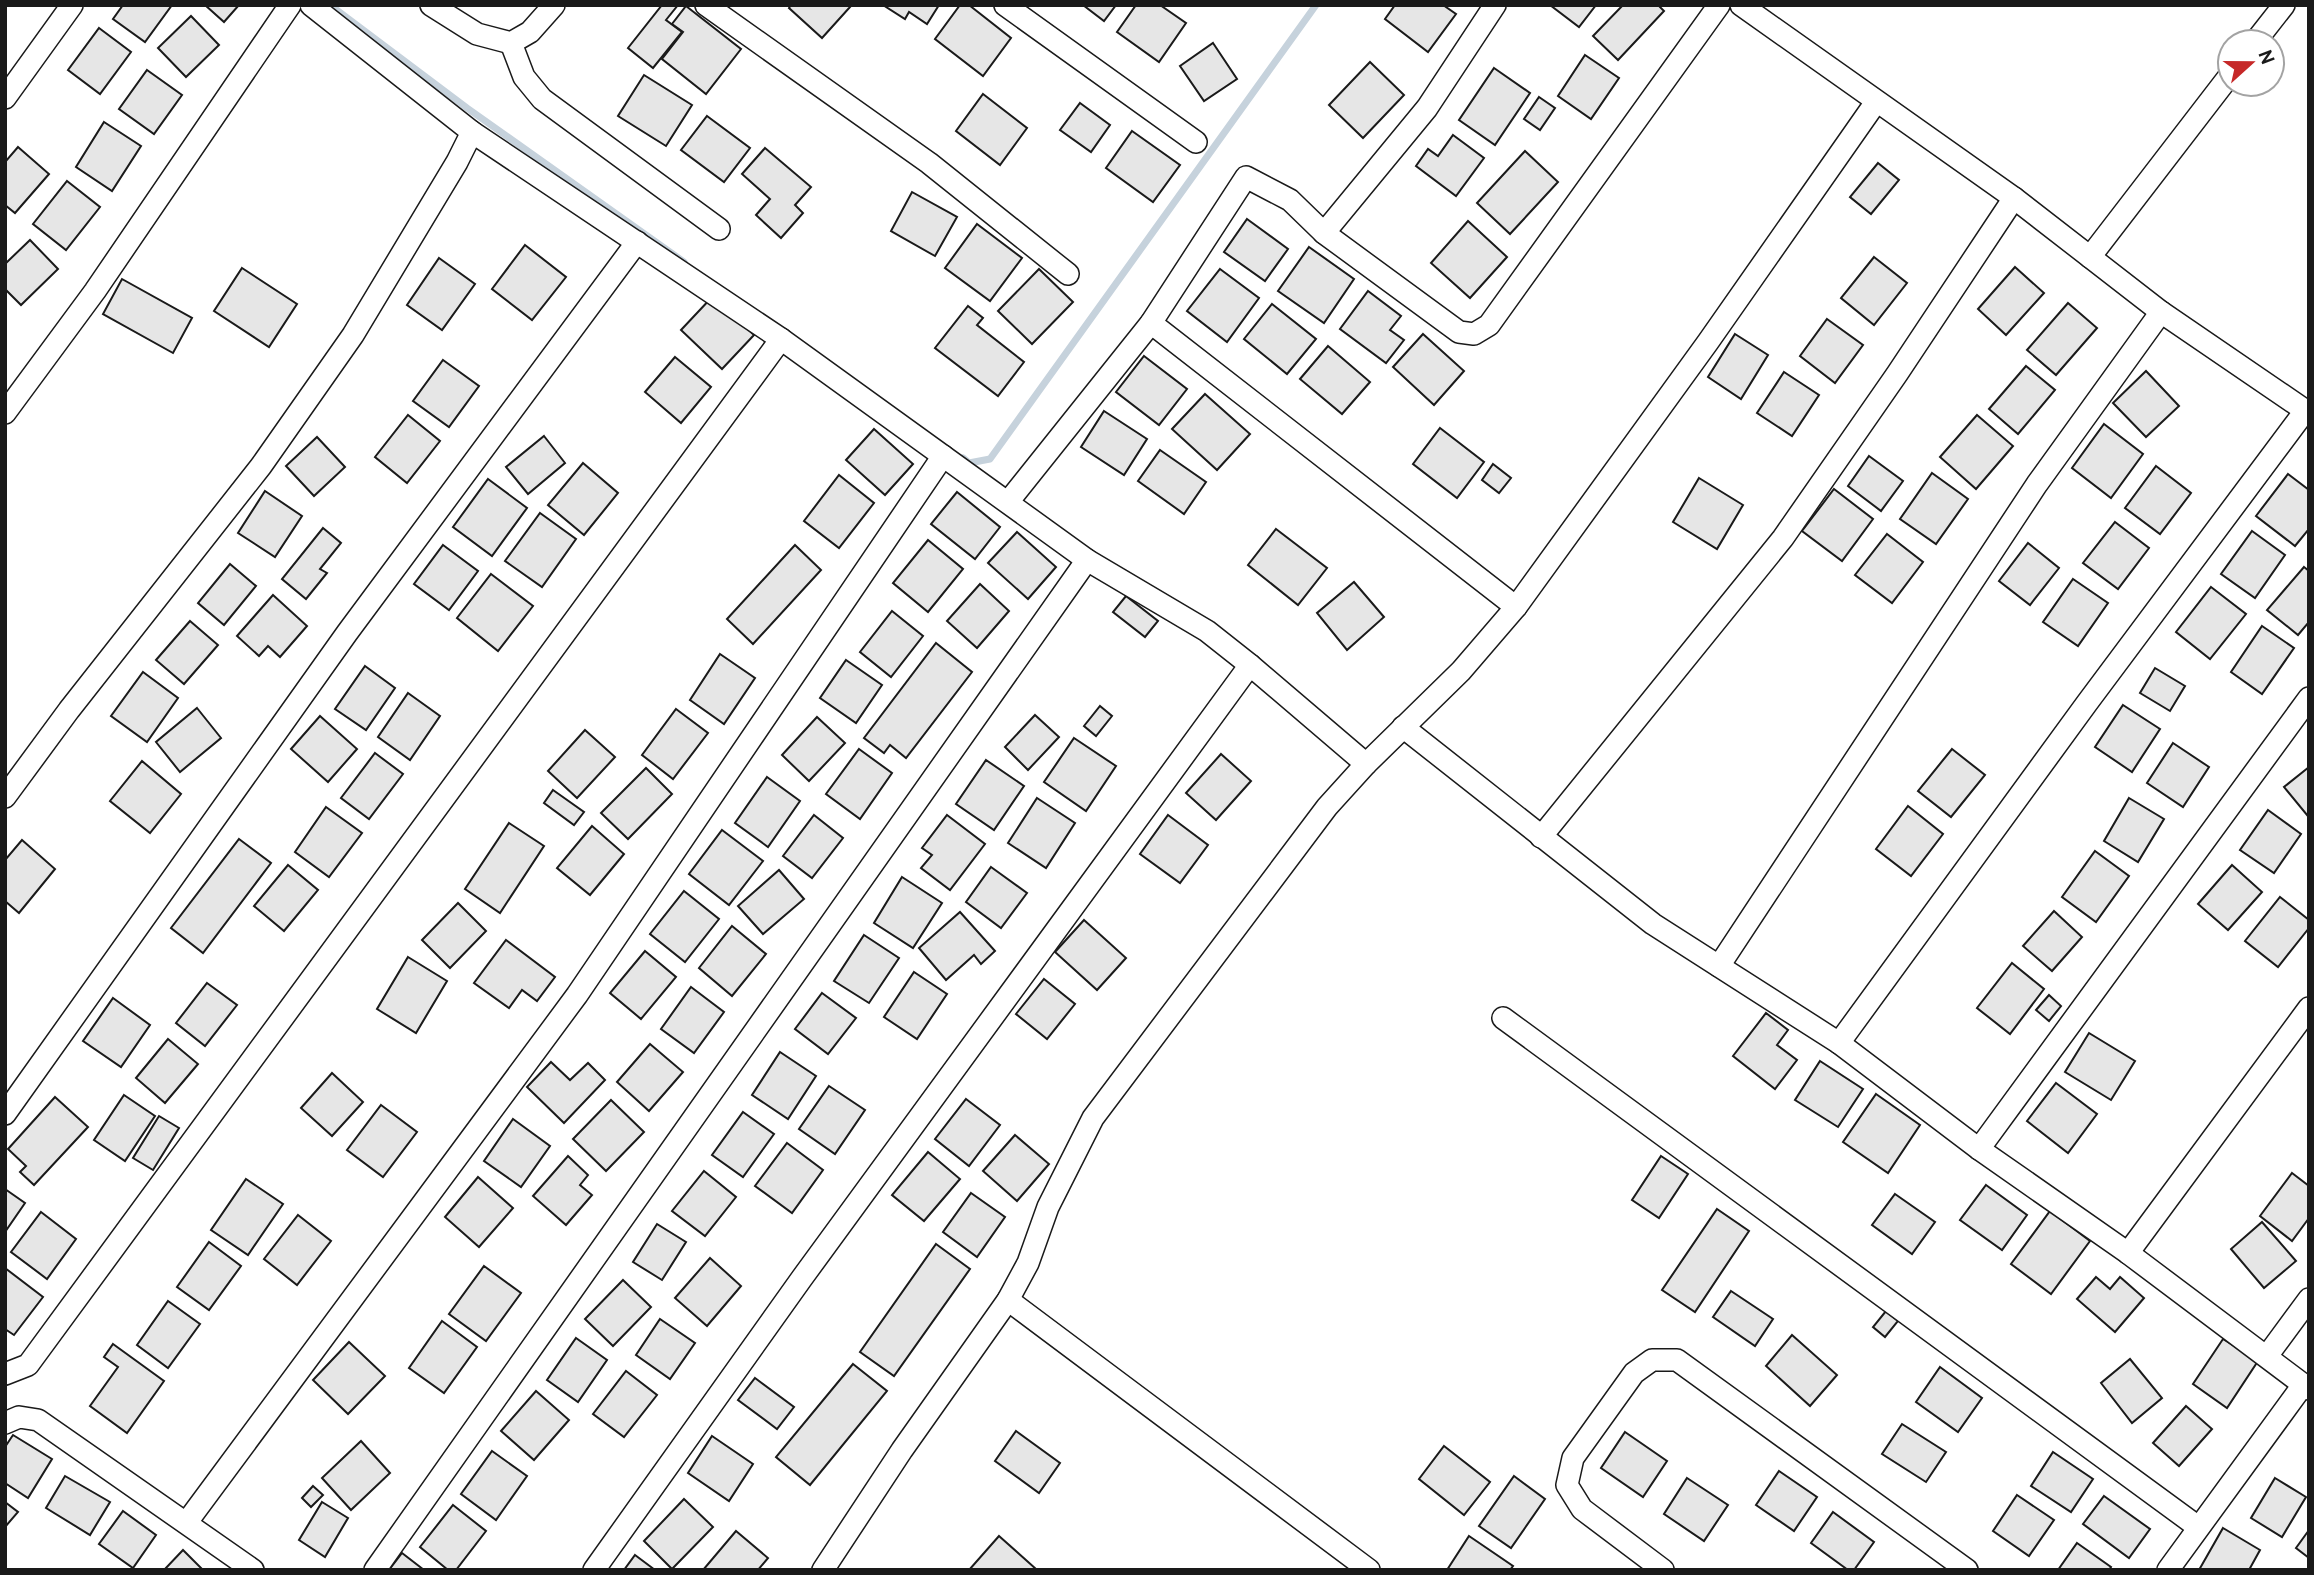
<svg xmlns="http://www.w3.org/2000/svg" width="2314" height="1575" font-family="Overpass,sans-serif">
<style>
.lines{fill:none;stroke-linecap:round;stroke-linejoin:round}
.stream{stroke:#c6d2dc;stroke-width:7}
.building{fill:#e6e6e6;stroke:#1a1a1a;stroke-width:2}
.minor-casing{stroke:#1a1a1a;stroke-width:24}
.minor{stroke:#fff;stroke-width:21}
</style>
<rect width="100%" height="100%" fill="#fff"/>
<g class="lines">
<g class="stream">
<path d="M330 5 467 108 684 262"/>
<path d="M963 458 969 463 990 459 1316 5"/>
</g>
</g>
<g class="building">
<path d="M123 5H172L145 42 113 19Z"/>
<path d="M205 5H239L224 22Z"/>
<path d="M662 5H678L666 20 682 32 653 68 628 48Z"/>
<path d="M791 5H848L850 7 822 38 789 8Z"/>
<path d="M883 5H939L927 24 909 12 905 19Z"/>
<path d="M960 5H969L1011 38 983 76 935 39Z"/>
<path d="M1083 5H1116L1104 21Z"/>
<path d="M1136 5H1160L1186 23 1159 62 1117 32Z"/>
<path d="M1395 5H1443L1456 14 1428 52 1385 19Z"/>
<path d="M1550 5H1596L1579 27Z"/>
<path d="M1623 5H1658L1664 11 1618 60 1593 36Z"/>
<path d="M686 6 741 49 706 94 662 59 683 32 672 24Z"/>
<path d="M191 16 219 45 186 77 158 48Z"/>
<path d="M99 28 131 52 100 94 68 70Z"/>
<path d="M1213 43 1237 79 1204 101 1180 66Z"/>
<path d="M1585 55 1619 78 1591 119 1558 96Z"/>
<path d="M1370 62 1404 95 1363 138 1329 105Z"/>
<path d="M1494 68 1530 93 1495 145 1459 120Z"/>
<path d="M147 70 182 95 154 134 119 109Z"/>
<path d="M644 75 692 105 666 146 618 116Z"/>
<path d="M983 94 1027 128 1000 165 956 131Z"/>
<path d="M1539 97 1555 108 1540 130 1524 119Z"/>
<path d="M1080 103 1110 125 1091 152 1060 130Z"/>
<path d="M707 116 750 148 724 182 681 150Z"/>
<path d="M104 122 141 146 112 191 76 167Z"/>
<path d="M1132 131 1180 165 1153 202 1106 168Z"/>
<path d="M1453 135 1484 158 1456 196 1416 166 1428 149 1438 156Z"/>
<path d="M18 147 49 174 15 213 5 205V162Z"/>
<path d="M765 148 811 187 795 205 803 213 781 238 756 215 770 199 742 174Z"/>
<path d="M1525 151 1558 182 1510 234 1477 203Z"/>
<path d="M1878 163 1899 180 1871 214 1850 197Z"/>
<path d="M67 181 100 207 66 250 33 224Z"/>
<path d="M912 192 957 217 935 256 891 231Z"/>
<path d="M1247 219 1288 249 1265 281 1224 252Z"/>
<path d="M1468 221 1507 257 1470 298 1431 263Z"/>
<path d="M977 224 1022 258 990 301 945 268Z"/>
<path d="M30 240 58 269 21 305 5 289V264Z"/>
<path d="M525 245 566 277 532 320 492 289Z"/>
<path d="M1309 247 1354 279 1324 323 1278 291Z"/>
<path d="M1874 257 1907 283 1874 325 1841 298Z"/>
<path d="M439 258 475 284 442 330 407 305Z"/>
<path d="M2015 267 2044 293 2006 335 1978 309Z"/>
<path d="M242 268 297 304 269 347 214 311Z"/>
<path d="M1039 269 1073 302 1032 344 998 311Z"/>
<path d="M1220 269 1259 298 1227 342 1187 311Z"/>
<path d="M122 279 192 318 173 353 103 314Z"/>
<path d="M1368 291 1401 316 1390 330 1404 340 1386 363 1340 329Z"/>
<path d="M713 296 754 335 722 369 681 330Z"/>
<path d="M2068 303 2097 328 2056 375 2027 350Z"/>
<path d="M1272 304 1316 339 1287 374 1244 339Z"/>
<path d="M968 306 983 318 977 325 1024 362 998 396 935 348Z"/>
<path d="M1827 319 1863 345 1835 383 1800 356Z"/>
<path d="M1423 334 1464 371 1434 405 1393 367Z"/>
<path d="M1735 334 1768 355 1741 399 1708 377Z"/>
<path d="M1328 346 1370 382 1342 414 1300 379Z"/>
<path d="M1144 356 1187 389 1159 425 1116 392Z"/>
<path d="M675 357 711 387 681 423 645 392Z"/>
<path d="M443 360 479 386 449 427 413 401Z"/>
<path d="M2026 366 2055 390 2018 434 1989 409Z"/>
<path d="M2146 371 2179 406 2146 437 2113 403Z"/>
<path d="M1784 372 1819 395 1792 436 1757 413Z"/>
<path d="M1205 394 1250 434 1217 470 1172 429Z"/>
<path d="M1104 411 1147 439 1124 475 1081 447Z"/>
<path d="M408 415 440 441 407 483 375 457Z"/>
<path d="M1977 415 2013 446 1976 489 1940 457Z"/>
<path d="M2104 424 2143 454 2111 498 2072 468Z"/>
<path d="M1440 428 1484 462 1457 498 1413 464Z"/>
<path d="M874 429 913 464 885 495 846 460Z"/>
<path d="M544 436 565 463 528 494 506 467Z"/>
<path d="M317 437 345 467 314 496 286 466Z"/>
<path d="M1160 450 1206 482 1184 514 1138 481Z"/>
<path d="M1869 456 1903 481 1881 511 1848 486Z"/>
<path d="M583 463 618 493 584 535 548 505Z"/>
<path d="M1493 464 1511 478 1499 493 1482 480Z"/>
<path d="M2156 466 2191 493 2160 534 2125 508Z"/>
<path d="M1932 473 1968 499 1936 544 1900 519Z"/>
<path d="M2288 474 2309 490V529L2295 546 2256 516Z"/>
<path d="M839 475 874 503 839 548 804 521Z"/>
<path d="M1699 478 1743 505 1717 549 1673 522Z"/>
<path d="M488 479 527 508 492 556 453 527Z"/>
<path d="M1834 489 1873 519 1842 561 1802 531Z"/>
<path d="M265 491 302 516 275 557 238 533Z"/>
<path d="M957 492 1000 527 975 559 931 524Z"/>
<path d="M540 513 576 539 542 587 505 561Z"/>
<path d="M2115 522 2149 548 2118 589 2083 563Z"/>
<path d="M323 528 341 543 320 569 327 573 306 599 282 579Z"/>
<path d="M1276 529 1327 568 1298 605 1248 565Z"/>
<path d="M2252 531 2285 555 2255 598 2221 574Z"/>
<path d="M1017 532 1056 567 1028 599 988 563Z"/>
<path d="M1887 534 1923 562 1892 603 1855 575Z"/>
<path d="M928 540 963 569 928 612 893 583Z"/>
<path d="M2028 543 2059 568 2030 605 1999 581Z"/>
<path d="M443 545 478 571 449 610 414 584Z"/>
<path d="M795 545 821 570 753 644 727 619Z"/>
<path d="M230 564 256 586 224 625 198 603Z"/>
<path d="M2304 567 2309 571V622L2298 635 2267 610Z"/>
<path d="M491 574 533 606 498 651 457 618Z"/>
<path d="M2073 579 2108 603 2078 646 2043 622Z"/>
<path d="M1354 582 1384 617 1347 650 1317 613Z"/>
<path d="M980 584 1009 611 977 648 947 621Z"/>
<path d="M2211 587 2246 614 2210 659 2176 632Z"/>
<path d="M273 595 307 626 280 657 268 646 259 656 237 636Z"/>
<path d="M1126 596 1158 621 1145 637 1113 612Z"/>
<path d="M892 611 923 636 891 677 860 652Z"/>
<path d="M190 621 218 645 184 684 156 660Z"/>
<path d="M2262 626 2294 648 2262 694 2231 672Z"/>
<path d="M936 643 972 672 906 758 890 745 884 753 864 738Z"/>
<path d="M720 654 755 678 724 724 690 700Z"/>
<path d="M846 660 882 685 856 723 820 698Z"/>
<path d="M365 666 395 688 366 730 335 709Z"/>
<path d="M2155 668 2185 686 2170 711 2140 693Z"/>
<path d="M143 672 178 698 147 742 111 716Z"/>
<path d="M408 693 440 716 410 760 378 737Z"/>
<path d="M2123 705 2160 729 2132 772 2095 747Z"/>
<path d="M1100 706 1112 716 1096 736 1084 726Z"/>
<path d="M197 708 221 738 180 772 156 742Z"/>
<path d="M676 709 708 733 673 779 642 755Z"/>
<path d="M1035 715 1059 737 1028 770 1005 747Z"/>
<path d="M320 716 357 749 328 782 291 749Z"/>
<path d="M817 717 845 743 809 781 782 755Z"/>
<path d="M585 730 615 757 577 798 548 771Z"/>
<path d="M1074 738 1116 766 1086 811 1044 782Z"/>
<path d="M2173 743 2209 767 2183 807 2147 783Z"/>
<path d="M859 749 892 773 860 819 826 794Z"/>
<path d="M1952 749 1985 775 1951 817 1918 791Z"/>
<path d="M375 753 403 774 369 819 341 798Z"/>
<path d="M1221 754 1251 781 1216 820 1186 793Z"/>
<path d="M986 760 1024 786 994 830 956 804Z"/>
<path d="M142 761 181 794 150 833 110 801Z"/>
<path d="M2309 767V813L2307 815 2284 787Z"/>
<path d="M646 768 672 794 628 839 601 813Z"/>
<path d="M767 777 800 801 768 847 735 823Z"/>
<path d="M553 790 584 812 574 825 544 803Z"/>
<path d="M1037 798 1075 823 1046 868 1008 843Z"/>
<path d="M2129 798 2164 819 2138 862 2104 841Z"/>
<path d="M1908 806 1943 834 1911 876 1876 849Z"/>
<path d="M326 807 362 833 329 877 295 852Z"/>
<path d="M2268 810 2301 834 2274 873 2240 850Z"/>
<path d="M814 815 843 838 812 878 783 856Z"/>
<path d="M947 815 985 844 950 890 921 868 932 855 922 848Z"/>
<path d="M1168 815 1208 845 1180 883 1140 854Z"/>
<path d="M509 823 544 846 500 913 465 889Z"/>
<path d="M592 826 624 854 590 895 557 868Z"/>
<path d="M722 830 763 861 729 905 689 874Z"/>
<path d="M239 839 271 863 203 953 171 928Z"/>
<path d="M22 840 55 869 19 913 5 901V860Z"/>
<path d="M2095 851 2129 876 2096 922 2062 897Z"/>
<path d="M288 865 318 890 284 931 254 906Z"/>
<path d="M2232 865 2262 892 2228 930 2198 904Z"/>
<path d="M991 867 1027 893 1001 928 966 902Z"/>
<path d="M779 870 804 899 763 934 738 906Z"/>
<path d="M902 877 942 903 913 948 874 923Z"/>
<path d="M684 891 719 919 685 962 650 934Z"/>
<path d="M2280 897 2309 920V928L2278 967 2245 941Z"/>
<path d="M458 903 486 931 450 968 422 940Z"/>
<path d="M2054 911 2082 937 2052 971 2023 946Z"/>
<path d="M960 912 995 951 981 964 974 955 946 980 919 948Z"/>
<path d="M1084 920 1126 958 1097 990 1055 952Z"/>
<path d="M732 926 766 954 732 996 699 968Z"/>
<path d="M864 935 899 958 869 1003 834 981Z"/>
<path d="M506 940 555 977 537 1001 522 990 509 1008 474 983Z"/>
<path d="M645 951 676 977 641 1019 610 993Z"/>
<path d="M408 957 447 981 416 1033 377 1009Z"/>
<path d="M2012 963 2044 989 2010 1034 1977 1008Z"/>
<path d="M914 972 947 994 917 1039 884 1017Z"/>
<path d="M1044 979 1075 1004 1047 1039 1016 1014Z"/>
<path d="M207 983 237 1005 205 1046 176 1023Z"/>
<path d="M691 987 724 1012 694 1053 661 1029Z"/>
<path d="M822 993 856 1018 828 1054 795 1029Z"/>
<path d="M2049 995 2061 1006 2049 1021 2036 1010Z"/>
<path d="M113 998 150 1025 121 1067 83 1041Z"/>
<path d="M1766 1013 1788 1030 1777 1045 1797 1060 1775 1089 1733 1056Z"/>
<path d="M2089 1033 2135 1061 2111 1100 2065 1072Z"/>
<path d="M168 1039 198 1064 165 1103 136 1078Z"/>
<path d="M650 1044 683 1072 649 1111 617 1082Z"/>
<path d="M780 1052 816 1076 788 1119 752 1095Z"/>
<path d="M1820 1061 1863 1089 1838 1127 1795 1100Z"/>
<path d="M551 1062 570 1080 588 1063 605 1080 564 1123 527 1087Z"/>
<path d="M332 1073 363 1102 332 1136 301 1108Z"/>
<path d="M2056 1083 2097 1114 2068 1153 2027 1121Z"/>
<path d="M829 1086 865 1110 835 1154 799 1129Z"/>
<path d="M1876 1094 1920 1125 1888 1173 1843 1142Z"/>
<path d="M124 1095 155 1116 125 1161 94 1140Z"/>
<path d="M55 1097 88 1127 34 1185 20 1172 26 1166 8 1149Z"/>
<path d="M966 1099 1000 1125 969 1166 935 1139Z"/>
<path d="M611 1100 644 1132 606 1171 573 1139Z"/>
<path d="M381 1105 417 1132 383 1177 347 1150Z"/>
<path d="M743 1112 774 1134 743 1177 712 1155Z"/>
<path d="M159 1116 179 1128 153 1170 133 1158Z"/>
<path d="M513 1119 550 1146 521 1187 484 1161Z"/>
<path d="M1015 1135 1049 1164 1017 1201 983 1171Z"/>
<path d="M787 1143 823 1170 792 1213 755 1186Z"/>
<path d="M928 1152 960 1179 924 1221 892 1195Z"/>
<path d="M568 1156 588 1175 580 1185 592 1195 566 1225 533 1196Z"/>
<path d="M1661 1156 1688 1174 1659 1218 1632 1200Z"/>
<path d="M704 1171 736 1197 705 1236 672 1211Z"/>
<path d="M2292 1173 2309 1186V1218L2292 1241 2260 1216Z"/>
<path d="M478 1177 513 1208 479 1247 445 1217Z"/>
<path d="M246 1179 283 1204 248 1255 211 1230Z"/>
<path d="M1986 1185 2027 1215 2002 1250 1960 1220Z"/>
<path d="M5 1189 25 1203 5 1232Z"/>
<path d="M971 1193 1005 1217 977 1257 943 1232Z"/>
<path d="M1895 1194 1935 1222 1912 1254 1872 1225Z"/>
<path d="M1717 1209 1749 1231 1695 1312 1662 1290Z"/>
<path d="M2050 1211 2090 1241 2051 1294 2011 1264Z"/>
<path d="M41 1212 76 1239 47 1279 11 1252Z"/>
<path d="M298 1215 331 1241 297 1285 264 1259Z"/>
<path d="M2262 1222 2296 1261 2264 1288 2231 1249Z"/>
<path d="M657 1224 686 1242 662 1280 633 1262Z"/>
<path d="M209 1242 241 1266 209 1310 177 1287Z"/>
<path d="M936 1244 970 1269 894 1376 860 1352Z"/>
<path d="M710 1258 741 1286 707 1326 675 1298Z"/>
<path d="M484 1266 521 1293 486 1341 449 1314Z"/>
<path d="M5 1268 43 1297 14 1335 5 1329Z"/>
<path d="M2096 1277 2110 1289 2120 1277 2144 1298 2115 1332 2077 1299Z"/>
<path d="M623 1280 651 1307 613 1346 585 1319Z"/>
<path d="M1731 1291 1773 1319 1755 1346 1713 1317Z"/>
<path d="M168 1301 200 1324 168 1368 137 1345Z"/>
<path d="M1886 1311 1898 1321 1885 1337 1873 1327Z"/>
<path d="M660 1319 695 1343 670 1379 636 1355Z"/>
<path d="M442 1321 477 1347 444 1393 409 1368Z"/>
<path d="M1792 1335 1837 1375 1810 1406 1766 1366Z"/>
<path d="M576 1338 607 1360 578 1402 547 1380Z"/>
<path d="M2223 1339 2258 1361 2227 1408 2193 1384Z"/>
<path d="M349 1342 385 1376 348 1414 313 1380Z"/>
<path d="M113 1344 164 1381 127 1433 90 1406 118 1367 104 1357Z"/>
<path d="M2130 1359 2162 1398 2132 1423 2101 1383Z"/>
<path d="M853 1364 887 1391 810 1485 776 1457Z"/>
<path d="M1940 1367 1982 1398 1958 1432 1916 1402Z"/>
<path d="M626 1371 657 1395 624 1437 593 1414Z"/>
<path d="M755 1378 794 1407 777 1429 738 1400Z"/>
<path d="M536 1391 569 1420 534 1460 501 1431Z"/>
<path d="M2186 1406 2212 1429 2179 1466 2153 1443Z"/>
<path d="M1902 1424 1946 1452 1926 1482 1882 1454Z"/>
<path d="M1016 1431 1060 1463 1039 1493 995 1461Z"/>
<path d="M1625 1432 1667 1461 1643 1497 1601 1468Z"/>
<path d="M13 1435 52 1459 28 1498 5 1483V1447Z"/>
<path d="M712 1436 753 1464 729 1501 688 1473Z"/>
<path d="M361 1441 390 1473 351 1510 322 1478Z"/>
<path d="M1444 1446 1490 1482 1464 1515 1419 1479Z"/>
<path d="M492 1451 527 1476 496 1520 461 1494Z"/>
<path d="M2053 1452 2093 1479 2071 1512 2031 1486Z"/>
<path d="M1779 1471 1817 1497 1794 1531 1756 1505Z"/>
<path d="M65 1476 110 1502 90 1535 46 1508Z"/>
<path d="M1514 1476 1545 1499 1511 1548 1479 1526Z"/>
<path d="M1687 1478 1728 1505 1704 1541 1664 1514Z"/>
<path d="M2275 1478 2306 1497 2282 1537 2251 1518Z"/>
<path d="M313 1486 323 1495 311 1507 302 1498Z"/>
<path d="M2017 1495 2054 1520 2029 1556 1993 1531Z"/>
<path d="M2104 1496 2150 1529 2129 1558 2083 1524Z"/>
<path d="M684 1499 713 1527 672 1569 644 1541Z"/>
<path d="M5 1502 18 1512 5 1527Z"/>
<path d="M322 1502 348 1518 325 1557 299 1540Z"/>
<path d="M453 1505 486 1531 456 1570H448L420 1547Z"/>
<path d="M123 1511 156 1535 133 1568 99 1544Z"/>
<path d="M1833 1512 1874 1542 1854 1570H1848L1811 1543Z"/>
<path d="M2223 1528 2260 1550 2249 1570H2199Z"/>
<path d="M2309 1530V1558L2296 1548Z"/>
<path d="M736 1531 768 1558 758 1570H703Z"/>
<path d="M999 1536 1036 1569 1035 1570H969Z"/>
<path d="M1469 1536 1513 1566 1510 1570H1447Z"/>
<path d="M2077 1543 2111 1567 2109 1570H2058Z"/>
<path d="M183 1550 203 1570H164Z"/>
<path d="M402 1553 424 1570H389Z"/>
<path d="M635 1555 655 1570H624Z"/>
</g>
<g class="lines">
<g class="minor-casing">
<g id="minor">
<path d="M311 5 472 132 781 339 1087 560 1207 631 1250 665 802 1278 594 1570"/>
<path d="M431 5 477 34 511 43 530 32 554 5"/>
<path d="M706 5 929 163 1068 274"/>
<path d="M1005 5 1196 142"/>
<path d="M1741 5 2014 198 2161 312 2309 413"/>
<path d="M2255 42 2284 5"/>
<path d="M511 43 524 77 542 99 719 229"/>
<path d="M5 98 72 5"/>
<path d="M1324 233 1427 108 1495 5"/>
<path d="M2090 257 2230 75"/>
<path d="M1151 323 1516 607"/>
<path d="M5 413 95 291 290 5"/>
<path d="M1008 502 1151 323 1246 177 1290 200 1324 233 1459 332 1474 334 1489 325 1719 5"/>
<path d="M1403 727 1653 924 1839 1043 1979 1149 2128 1253 2309 1389"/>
<path d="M1366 764 1461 671 1516 607 1708 342 1876 102"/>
<path d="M5 797 69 710 261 466 353 335 457 162 472 132"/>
<path d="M1541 837 1783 538 1897 374 2014 198"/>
<path d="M1719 966 2037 484 2161 312"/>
<path d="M1503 1018 2198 1527"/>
<path d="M1839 1043 2087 703 2305 411"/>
<path d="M5 1114 347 633 637 242"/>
<path d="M1979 1149 2309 698"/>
<path d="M2128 1253 2309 1008"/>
<path d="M1008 1300 1369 1570"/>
<path d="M2267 1356 2309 1299"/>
<path d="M5 1374 28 1365 781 339"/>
<path d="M5 1423 19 1417 38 1420 253 1570"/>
<path d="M187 1522 577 995 943 456"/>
<path d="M375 1570 1087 560"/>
<path d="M823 1570 902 1450 1008 1300 1028 1263 1048 1207 1093 1118 1327 807 1366 764 1250 665"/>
<path d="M1663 1570 1582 1509 1567 1485 1573 1458 1634 1373 1652 1360H1677L1967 1570"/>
<path d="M2168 1570 2303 1385"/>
</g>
</g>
<use href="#minor" class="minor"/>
</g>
<rect width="2314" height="1575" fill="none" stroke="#1a1a1a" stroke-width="14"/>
<g transform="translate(2251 63) rotate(69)"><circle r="33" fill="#ffffff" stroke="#a3a3a3" stroke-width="2"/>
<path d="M0-5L12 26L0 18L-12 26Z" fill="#c62828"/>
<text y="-10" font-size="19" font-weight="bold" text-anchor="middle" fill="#1a1a1a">N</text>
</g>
</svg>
